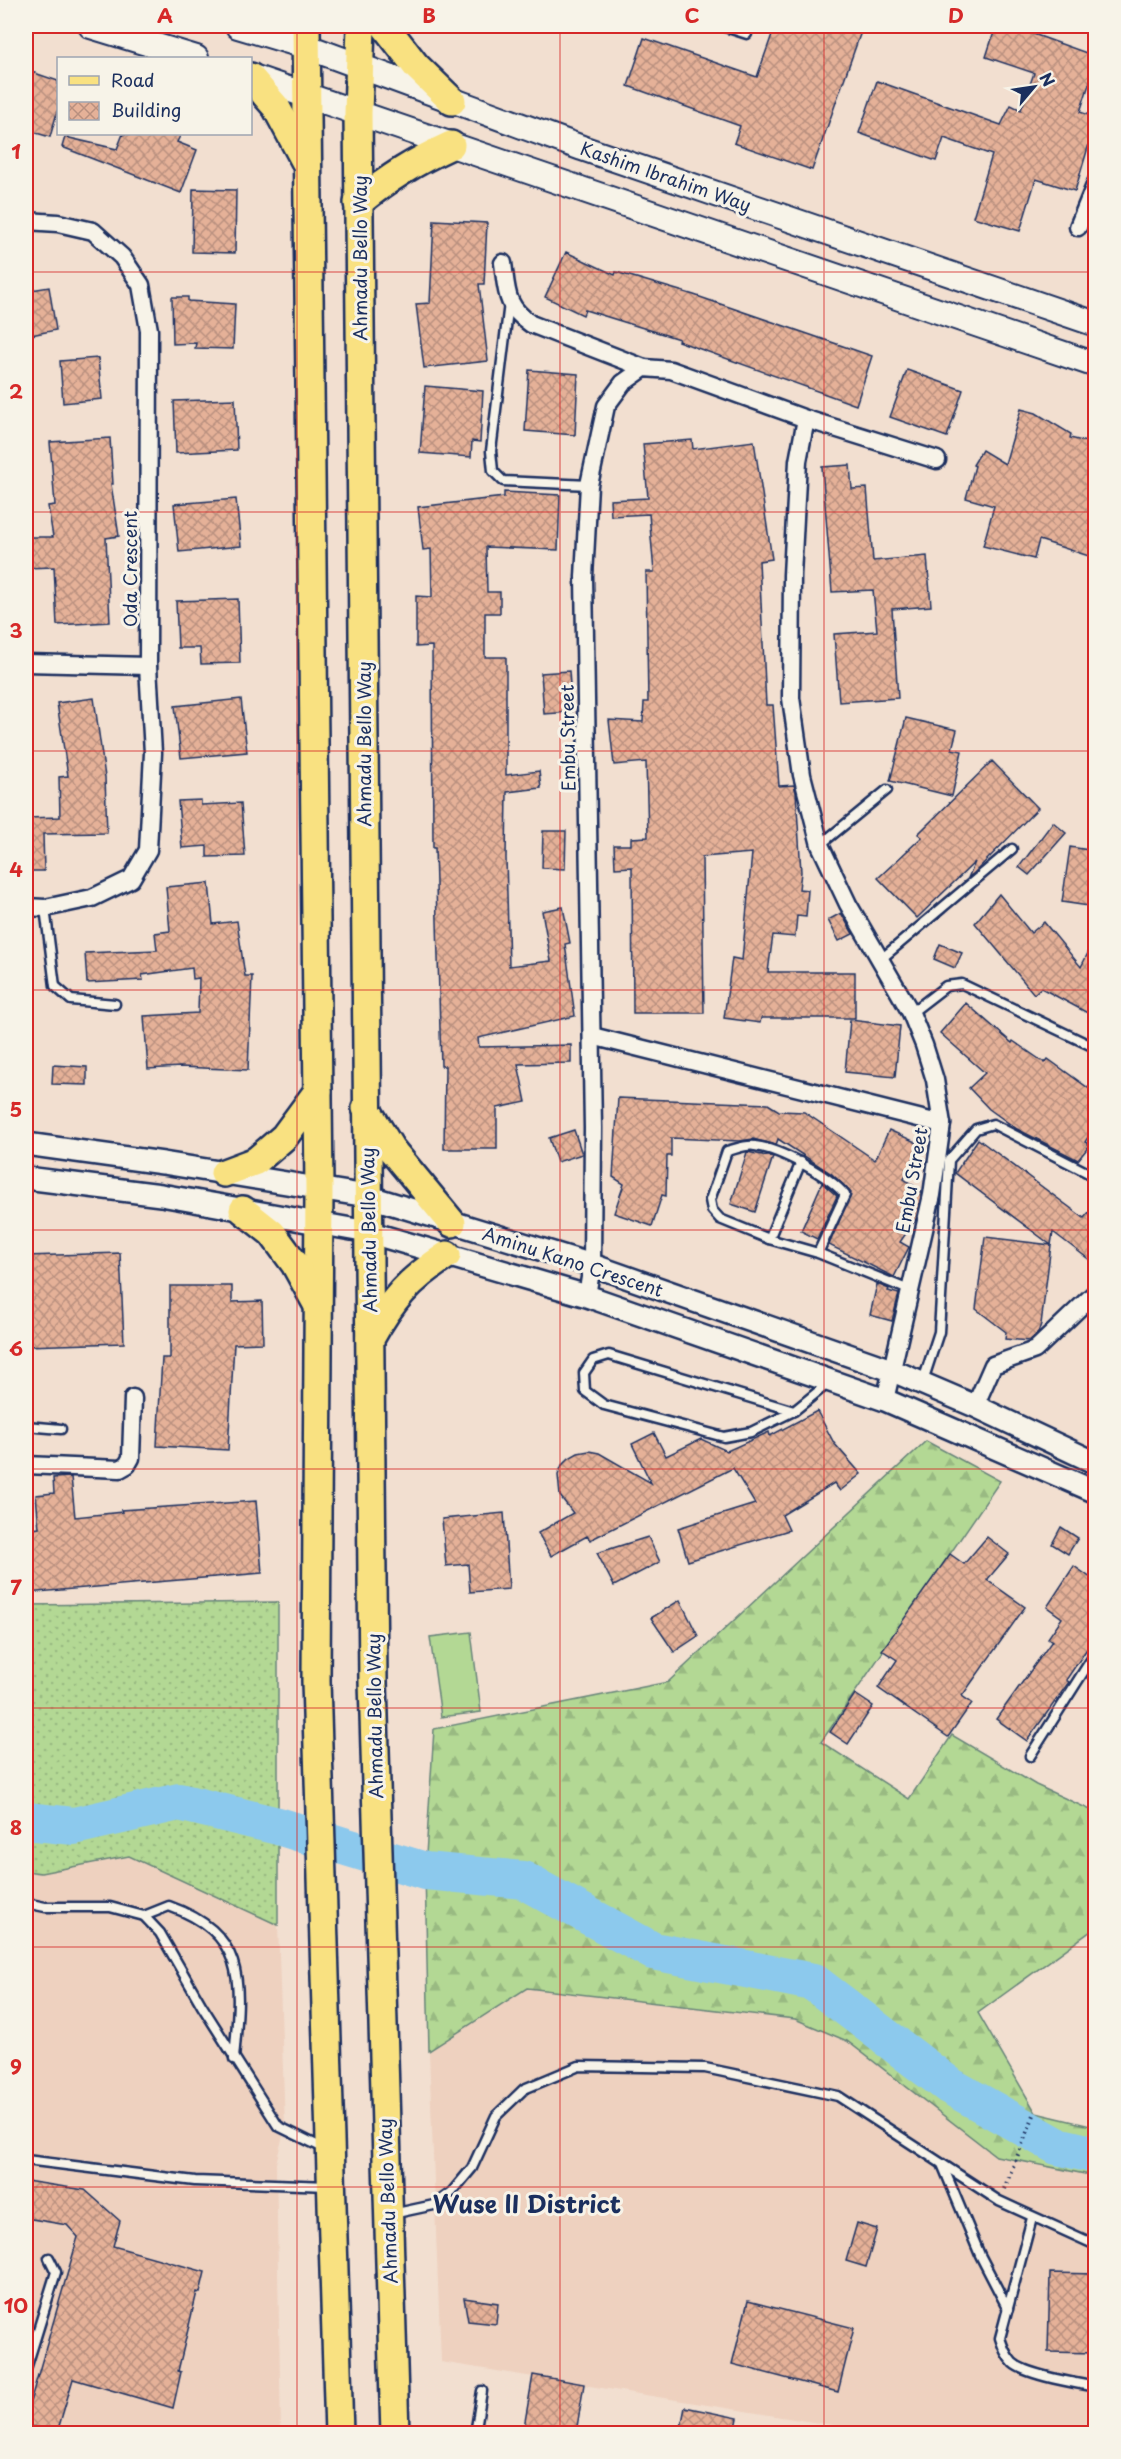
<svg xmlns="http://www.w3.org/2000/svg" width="1121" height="2459" font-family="'Playpen Sans',sans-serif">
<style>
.built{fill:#eed1bf}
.grass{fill:url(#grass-dots);stroke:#678479;stroke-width:1.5}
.forest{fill:url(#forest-firs);stroke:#678479;stroke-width:1.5}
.garden{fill:#b3d894;stroke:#678479;stroke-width:1.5}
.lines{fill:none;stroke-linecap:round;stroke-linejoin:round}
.river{stroke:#8cc9ed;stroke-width:38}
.building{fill:url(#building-cross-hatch);stroke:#1b2f5e;stroke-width:1.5}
.service-casing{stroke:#1b2f5e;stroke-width:13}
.minor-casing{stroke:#1b2f5e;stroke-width:21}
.tertiary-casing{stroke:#1b2f5e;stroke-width:26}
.secondary-casing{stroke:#1b2f5e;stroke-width:28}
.primary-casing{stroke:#1b2f5e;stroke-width:32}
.path{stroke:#1b2f5e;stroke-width:4;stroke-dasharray:1.5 4.5;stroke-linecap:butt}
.service{stroke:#f7f3e8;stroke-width:8}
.minor{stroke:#f7f3e8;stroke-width:16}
.tertiary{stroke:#f7f3e8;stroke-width:21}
.secondary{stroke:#f7f3e8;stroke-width:24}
.primary{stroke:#f9e181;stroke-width:27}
.grid{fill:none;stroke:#d62828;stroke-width:1.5;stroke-opacity:0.55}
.labels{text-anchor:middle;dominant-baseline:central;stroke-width:6;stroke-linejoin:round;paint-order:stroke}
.street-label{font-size:18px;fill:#1b2f5e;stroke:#f7f3e8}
.district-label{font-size:24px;font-weight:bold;fill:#1b2f5e;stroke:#f7f3e8}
.neatline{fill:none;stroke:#d62828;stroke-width:2}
.grid-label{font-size:20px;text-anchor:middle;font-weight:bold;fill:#d62828}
</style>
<defs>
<pattern id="grass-dots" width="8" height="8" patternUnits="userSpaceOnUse" patternTransform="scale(1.5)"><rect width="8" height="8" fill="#b3d894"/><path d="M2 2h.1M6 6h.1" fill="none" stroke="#99ba82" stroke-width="1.8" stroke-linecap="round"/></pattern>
<pattern id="forest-firs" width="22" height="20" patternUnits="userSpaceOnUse" patternTransform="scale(1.5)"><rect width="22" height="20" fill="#b3d894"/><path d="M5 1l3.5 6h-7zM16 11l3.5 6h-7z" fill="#99ba82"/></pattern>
<pattern id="building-cross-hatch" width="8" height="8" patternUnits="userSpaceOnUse" patternTransform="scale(1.5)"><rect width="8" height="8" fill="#e5b198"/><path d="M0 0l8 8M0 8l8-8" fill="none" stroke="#b9907f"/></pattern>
</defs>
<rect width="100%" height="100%" fill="#f2dfd0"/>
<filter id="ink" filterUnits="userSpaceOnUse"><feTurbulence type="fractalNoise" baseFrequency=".0167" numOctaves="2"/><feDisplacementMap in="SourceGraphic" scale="12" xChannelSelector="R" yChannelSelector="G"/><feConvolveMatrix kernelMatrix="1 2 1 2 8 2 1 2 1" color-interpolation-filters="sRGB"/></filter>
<g filter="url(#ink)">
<g class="built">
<path d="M129 1856 278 1925 285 2127 276 2163 281 2433 26 2434V1871L41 1873Z"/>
<path d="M527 1988 795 2019 847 2041 996 2156 1095 2176V2433H881L441 2362 429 2051Z"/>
</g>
<path class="grass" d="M278 1602V1925L129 1856 41 1873 26 1871V1605Z"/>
<path class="forest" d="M926 1441 1000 1481 821 1742 909 1799 952 1735 1036 1785 1095 1812V1928L978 2013 1036 2113 1095 2127V2176L996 2156 847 2041 795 2019 527 1988 429 2051 425 1871 434 1729 668 1682Z"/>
<path class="garden" d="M471 1632 481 1712 441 1717 430 1637Z"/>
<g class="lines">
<path class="river" d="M26 1821 74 1826 179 1802 278 1826 425 1871 523 1880 653 1951 813 1982 950 2086 1057 2146 1096 2155"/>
</g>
<g class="building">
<path d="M775 26H863L812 170 734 143 740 126 628 86 644 38 757 77Z"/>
<path d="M996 26H1027L1025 31 1095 56V66L1080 112 1095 117V124L1075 191 1036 179 1020 231 973 217 992 155 944 138 936 161 859 133 877 81 1001 125 1011 105 1021 110 1034 73 986 57Z"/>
<path d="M26 70 58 81V109L50 137 26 130Z"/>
<path d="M123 134H181L177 142 197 150 181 193 62 147 65 137 117 149Z"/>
<path d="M193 189 236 190 235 253 192 252Z"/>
<path d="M434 220 487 223 484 284H479L488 361 424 368 416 304 430 303Z"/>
<path d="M566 252 615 275 616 272 694 295 872 356 856 405 678 341 679 339 585 310 583 315 545 297Z"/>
<path d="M49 287 56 330 26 336V291Z"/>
<path d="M172 297H188V301L235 304 233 349 195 348 196 343 173 344Z"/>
<path d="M98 358 102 399 63 403 60 361Z"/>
<path d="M529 370 578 374 575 435 525 431Z"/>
<path d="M907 370 963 390 947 437 890 417Z"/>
<path d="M425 386 483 391 480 442 472 441 471 457 420 453Z"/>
<path d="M235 399 237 450 176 453 174 401Z"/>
<path d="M1021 409 1036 413 1071 434 1070 438 1095 444V558L1039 540 1034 559 983 546 994 506 966 498 975 466 973 465 982 450 1005 464Z"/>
<path d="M110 438 113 484H111L119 536 106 538 110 622 57 625 54 567 26 568V537H53L48 506 55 505 50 442Z"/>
<path d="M692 440 693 449 754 441 772 559 759 561 766 705H773L779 786 794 785 796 792 801 872 799 889 808 890 806 917 797 916 795 937 773 935 768 972H855V1018H761L760 1023 724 1018 732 958 742 960 752 853 702 857 704 1013H633L632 867 615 868 614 845H631V838L648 837 646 762 614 765 609 720 643 722 644 702H648L646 572H654L649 514 611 516 610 500 648 498 643 444Z"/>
<path d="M850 465 852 489 867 488 873 561 927 556 931 606 892 609 898 698 839 702 834 634 877 631 873 590 832 592 822 467Z"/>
<path d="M504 492 560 495 558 550 486 547 487 592H500V613H485V657H506V775L539 771 541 788 507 792 506 858 509 966 551 961 542 911 563 907 570 943 565 944 575 1016 478 1038 479 1047 571 1045V1063L518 1064 526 1102 497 1108V1149H444L445 1066H441L435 848H433L432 646 416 647V596L432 597 431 549 423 550 418 507 504 497Z"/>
<path d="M236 499 241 546 179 552 174 504Z"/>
<path d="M238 599 240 663 201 664 200 648H178L176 601Z"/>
<path d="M569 671 572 712 544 714 541 673Z"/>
<path d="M94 698 105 777 107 833 43 834 44 871H26V818L60 817 59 777 68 776 57 703Z"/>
<path d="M241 699 247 752 181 758 175 706Z"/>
<path d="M906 718 957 730 952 749 962 751 952 796 890 781Z"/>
<path d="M992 761 1038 808 974 873 968 878 975 862 917 918 878 878 922 837 918 834Z"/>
<path d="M201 800V805L241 803 245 856 207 857V846L182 848 178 801Z"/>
<path d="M1053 822 1066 833 1029 875 1019 867Z"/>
<path d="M543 831H566L565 869 542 868Z"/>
<path d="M1070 847 1095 851V907L1062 902Z"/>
<path d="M209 883 213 924 237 921 245 976H252L248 1070 180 1067 148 1069 144 1016 198 1013 199 978 193 979 192 968 142 975 143 980 87 983 85 953 157 950 155 933 170 931 166 887Z"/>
<path d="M999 894 1031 933 1044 922 1081 967 1095 939V1017L1041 988 1034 994 975 923Z"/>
<path d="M841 913 853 934 839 941 828 920Z"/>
<path d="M940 944 962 953 955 968 934 959Z"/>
<path d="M966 1003 1012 1043 1013 1041 1045 1063 1048 1059 1095 1093V1126L1085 1142 1090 1145 1078 1160 1017 1129 989 1109 969 1088 985 1073 940 1033Z"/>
<path d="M850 1020 900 1026 895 1077 845 1072Z"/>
<path d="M53 1065 87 1067V1085L52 1084Z"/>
<path d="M618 1098 768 1104 779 1111 804 1112 875 1160 889 1130 920 1144 904 1179 921 1191V1196L916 1219 900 1242 909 1247 894 1277 829 1245 851 1193 832 1174 778 1139 776 1145 753 1139 740 1141 671 1138V1156H667L666 1196 662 1195 652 1226 614 1213 624 1184 613 1177Z"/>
<path d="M574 1130 582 1154 557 1162 549 1138Z"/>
<path d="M978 1139 1084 1218 1095 1205V1264L1053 1232 1051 1245 955 1173Z"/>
<path d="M747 1152 773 1157 755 1212 731 1204Z"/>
<path d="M822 1183 837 1196 817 1239 801 1231Z"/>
<path d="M985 1237 1051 1245 1041 1324 1038 1333 1029 1341 1005 1339 1006 1332 976 1309Z"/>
<path d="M120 1253 124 1343 26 1346V1256Z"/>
<path d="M877 1284 889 1289 888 1291 899 1294 892 1321 870 1315Z"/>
<path d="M170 1286H232V1302L262 1301 263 1343 234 1344 228 1450 157 1446 162 1358H170Z"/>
<path d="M817 1411 834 1443 861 1474 840 1491 834 1483 782 1515 789 1530 688 1561 678 1528 755 1504 733 1468 590 1540 587 1536 551 1556 538 1533 573 1513 560 1496 558 1475 562 1465 569 1458 578 1453 589 1451 599 1453 651 1483 632 1444 654 1433 666 1456 701 1439 727 1451 769 1432 770 1436Z"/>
<path d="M71 1477 75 1517 122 1512 121 1510 256 1501 262 1573 26 1593V1530L39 1528 36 1495 54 1493 53 1478Z"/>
<path d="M504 1513 509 1589 470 1592 468 1564 446 1566 442 1519Z"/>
<path d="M1061 1527 1078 1538 1068 1554 1052 1544Z"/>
<path d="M648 1537 660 1562 614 1586 597 1553Z"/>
<path d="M987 1537 1009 1554 987 1580 1025 1607 962 1696 972 1703 948 1737 878 1688 897 1660 882 1650 950 1554 964 1564Z"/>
<path d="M1074 1566 1095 1581V1637L1066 1680 1069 1682 1027 1741 996 1719 1052 1641 1048 1638 1062 1618 1047 1607Z"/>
<path d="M680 1600 698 1636 674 1652 651 1618Z"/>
<path d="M855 1694 873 1706 848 1744 830 1732Z"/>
<path d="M26 2181 85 2190 120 2221 113 2246 205 2272 200 2293 197 2292 178 2371 181 2372 173 2408 73 2379 57 2433 26 2425V2416L78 2237 67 2225 26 2218Z"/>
<path d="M857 2223 877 2229 866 2267 846 2261Z"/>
<path d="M1050 2273 1095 2274V2353L1048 2352Z"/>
<path d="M464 2298 498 2303 496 2324 468 2321Z"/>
<path d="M748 2301 854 2328 838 2392 732 2364Z"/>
<path d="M533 2375 584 2384 576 2433H523Z"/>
<path d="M685 2407 738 2418 735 2433H680Z"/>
</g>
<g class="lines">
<g class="service-casing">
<g id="service">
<path d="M722 26 747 34"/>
<path d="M509 303 491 451 493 471 503 481 589 485"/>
<path d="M820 845 887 790"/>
<path d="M45 908 55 986 71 1000 115 1004"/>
<path d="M880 960 1012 849"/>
<path d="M911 1013 946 986 962 984 1096 1048"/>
<path d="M769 1239 801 1162"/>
<path d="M818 1253 845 1195C830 1176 780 1149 755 1146 747 1144 736 1149 727 1151L710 1200 712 1210 720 1219 769 1239 818 1253 909 1290"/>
<path d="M922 1384 939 1332 949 1160 976 1129 993 1124 1096 1177"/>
<path d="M794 1411 609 1355 593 1360 584 1373 585 1391 604 1405 724 1437 751 1432 794 1411 831 1381"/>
<path d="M26 1426 61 1429"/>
<path d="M1030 1756 1096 1652"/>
<path d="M26 1903 45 1907H110L144 1916 160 1933 202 2006 278 2126 325 2149"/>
<path d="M144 1916 169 1906C250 1935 240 1986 234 2059"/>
<path d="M26 2160 195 2181 328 2186"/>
<path d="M942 2164 980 2255 1008 2309"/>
<path d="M392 2214 434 2205 452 2192 472 2168 496 2116 524 2089 579 2066 705 2068 838 2096 999 2201 1096 2245"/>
<path d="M1032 2218 1000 2338C1003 2347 1006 2356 1013 2363 1026 2375 1076 2383 1096 2387"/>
<path d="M26 2369 56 2272 49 2258"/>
<path d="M475 2434 482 2391"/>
</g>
</g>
<g class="minor-casing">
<g id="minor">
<path d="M26 221 58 223 93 231 122 257 141 285 149 330 148 666 153 753 148 850 131 879 92 898 45 908 26 907"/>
<path d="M1078 227 1096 183"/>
<path d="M503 263C507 292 505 306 531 324L644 368"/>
<path d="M806 419 798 461 792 575 791 698 802 775 820 845 848 904 911 1013 924 1045 935 1080 942 1124 932 1195 885 1400"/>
<path d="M26 663 148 666"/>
<path d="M592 1036 942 1124"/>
<path d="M587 1296 592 1265 593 1128 584 577 589 485 606 406 623 383 644 368 671 370 806 419 937 460"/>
<path d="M975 1406 993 1365 1035 1350 1096 1292"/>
<path d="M26 1465 120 1469 127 1465 131 1458 133 1398"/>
</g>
</g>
<g class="tertiary-casing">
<g id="tertiary">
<path d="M26 1144 163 1163 367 1196 592 1265 891 1370 975 1406 1096 1463"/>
<path d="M26 1178 161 1195 368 1232 587 1296 885 1400 1096 1492"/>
</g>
</g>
<g class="secondary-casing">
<g id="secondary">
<path d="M91 26 196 58"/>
<path d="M238 26 305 46 582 148 1096 324"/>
<path d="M250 76 1096 365"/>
</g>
</g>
<g class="primary-casing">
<g id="primary">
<path d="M306 26 319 1188 316 1681 339 2434"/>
<path d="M361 26 358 113 373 1681 395 2434"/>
<path d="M385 26 416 66 452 101"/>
<path d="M250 77 276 107 305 161"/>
<path d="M358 203C390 177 414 162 451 145"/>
<path d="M366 1108 391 1149 452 1223"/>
<path d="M224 1173 256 1161 284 1137 318 1091"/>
<path d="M243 1210 272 1233 295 1264 317 1304"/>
<path d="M370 1339C392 1299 409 1280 447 1255"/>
</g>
</g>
<path class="path" d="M1004 2189 1034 2115"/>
<use href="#service" class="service"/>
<use href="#minor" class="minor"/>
<use href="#tertiary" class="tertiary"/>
<use href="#secondary" class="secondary"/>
<use href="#primary" class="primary"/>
</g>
</g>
<path class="grid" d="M297 26V2434M560 26V2434M824 26V2434M26 272H1096M26 512H1096M26 751H1096M26 990H1096M26 1230H1096M26 1469H1096M26 1708H1096M26 1947H1096M26 2187H1096"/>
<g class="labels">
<g class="street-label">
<text transform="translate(666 176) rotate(19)">Kashim Ibrahim Way</text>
<text transform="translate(359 258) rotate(-90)">Ahmadu Bello Way</text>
<text transform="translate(129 569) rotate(-90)">Oda Crescent</text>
<text transform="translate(567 738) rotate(-91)">Embu Street</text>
<text transform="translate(363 744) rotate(-90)">Ahmadu Bello Way</text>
<text transform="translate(911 1180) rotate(-80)">Embu Street</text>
<text transform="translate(368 1230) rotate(-91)">Ahmadu Bello Way</text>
<text transform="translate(573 1261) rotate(18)">Aminu Kano Crescent</text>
<text transform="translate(374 1716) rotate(-91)">Ahmadu Bello Way</text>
<text transform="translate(387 2201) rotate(-92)">Ahmadu Bello Way</text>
</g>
<g class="district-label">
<text x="527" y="2203">Wuse II District</text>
</g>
</g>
<rect width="1121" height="2459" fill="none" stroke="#f7f3e8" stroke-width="66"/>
<rect x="57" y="57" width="195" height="78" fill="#f7f3e8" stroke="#9fa5b1" stroke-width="1.5"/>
<rect x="69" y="76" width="30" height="9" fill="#f9e181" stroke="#9fa5b1" stroke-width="1.5"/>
<text x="111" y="87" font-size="18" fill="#1b2f5e">Road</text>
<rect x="69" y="102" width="30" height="18" fill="url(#building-cross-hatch)" stroke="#9fa5b1" stroke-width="1.5"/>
<text x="111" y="117" font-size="18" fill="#1b2f5e">Building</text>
<g transform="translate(1034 87) rotate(61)" stroke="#f7f3e8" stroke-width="4.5" paint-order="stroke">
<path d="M0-4.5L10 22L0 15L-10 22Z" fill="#1b2f5e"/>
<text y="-9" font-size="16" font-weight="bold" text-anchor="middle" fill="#1b2f5e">N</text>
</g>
<rect x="33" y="33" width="1055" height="2393" class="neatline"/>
<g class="grid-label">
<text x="165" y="23">A</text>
<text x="429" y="23">B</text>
<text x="692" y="23">C</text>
<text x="956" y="23">D</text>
<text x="16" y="159">1</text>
<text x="16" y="399">2</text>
<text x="16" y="638">3</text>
<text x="16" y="877">4</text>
<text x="16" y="1117">5</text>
<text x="16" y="1356">6</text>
<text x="16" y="1595">7</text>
<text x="16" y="1835">8</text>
<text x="16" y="2074">9</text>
<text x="16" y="2313">10</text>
</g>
</svg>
